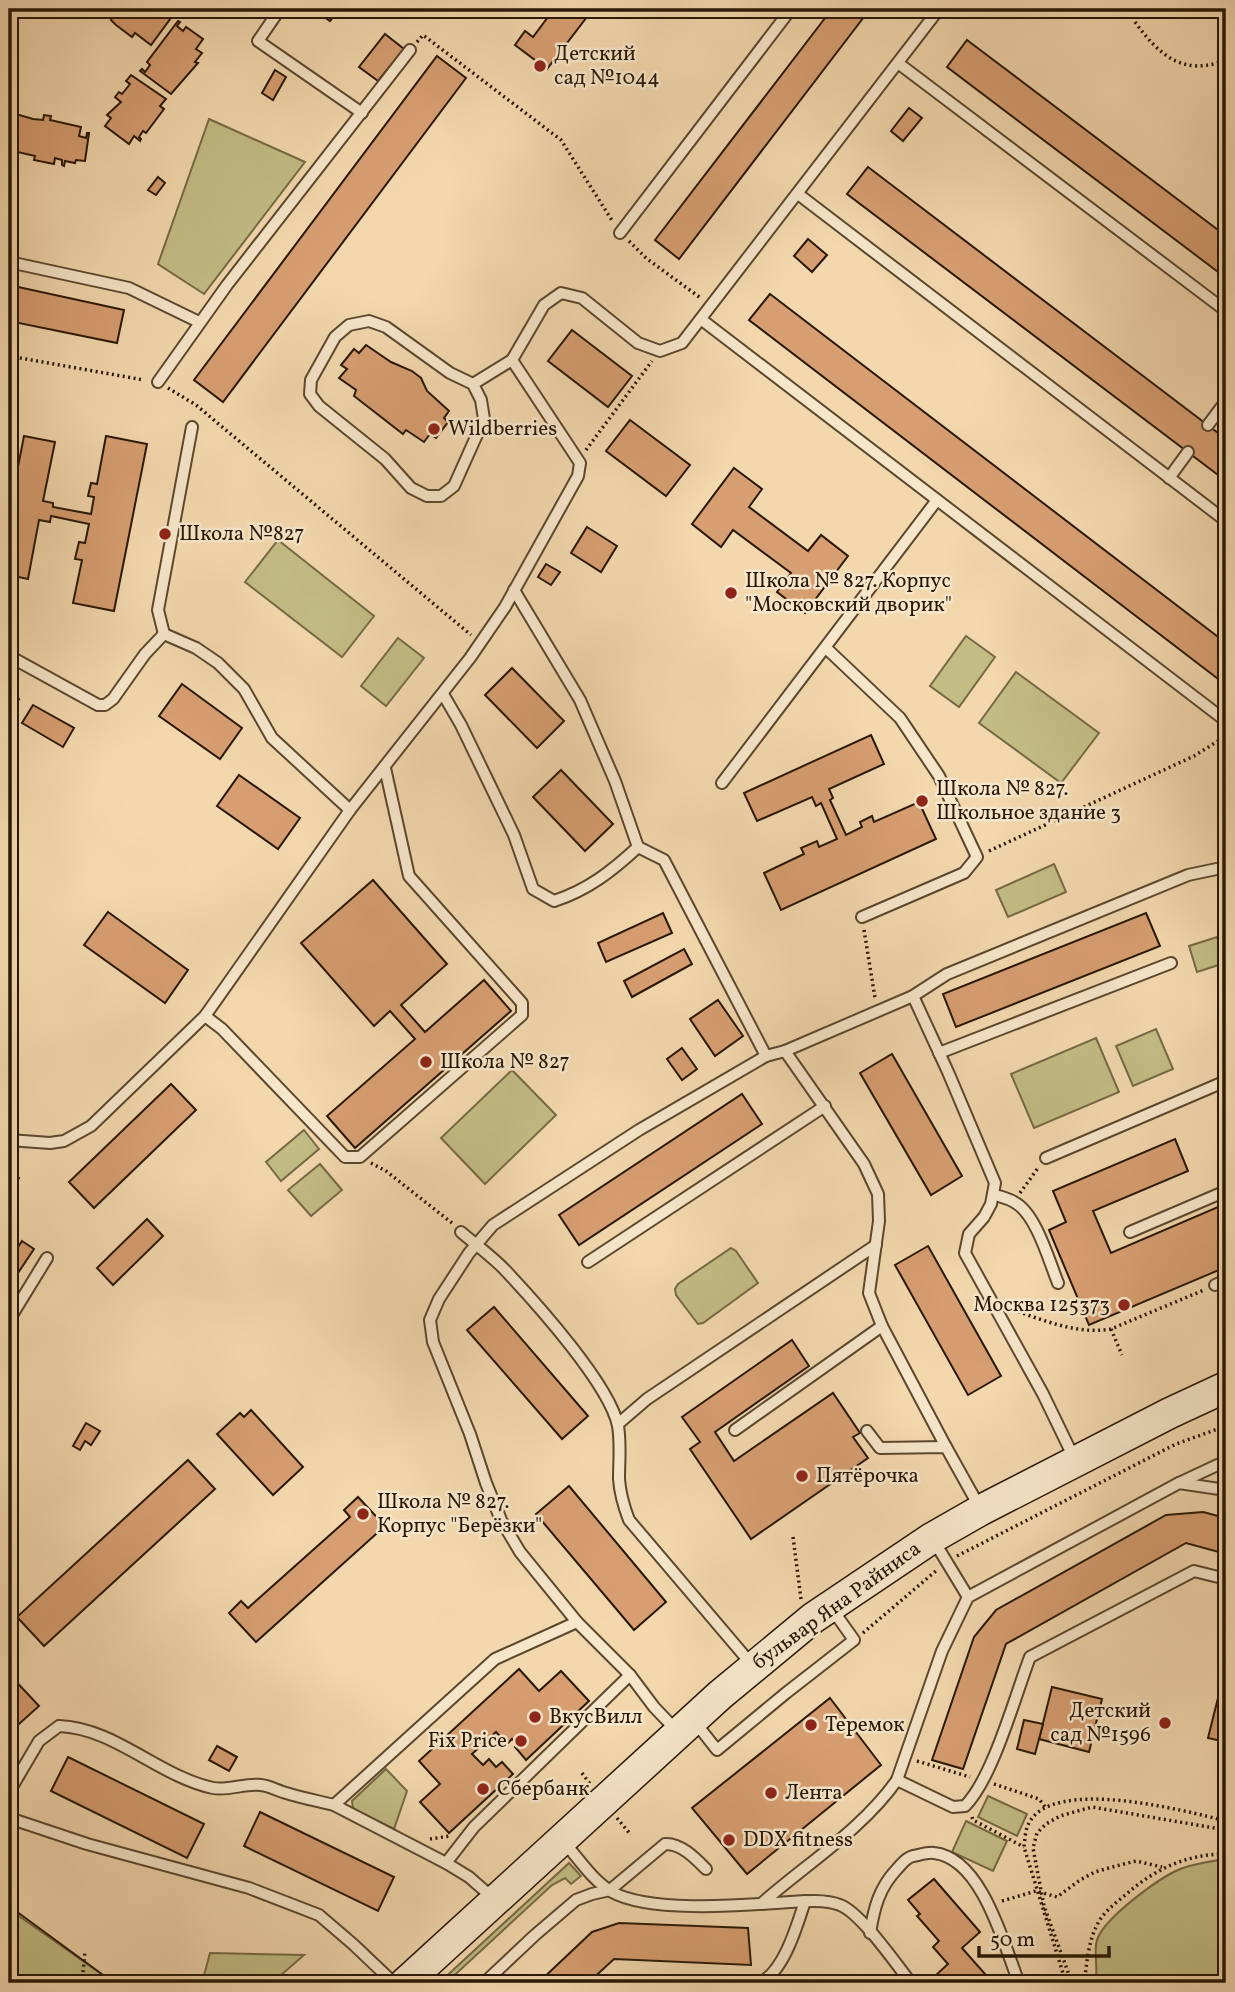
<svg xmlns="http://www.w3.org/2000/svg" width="1235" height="1992" font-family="Vollkorn,serif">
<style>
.green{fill:#c3bc85;stroke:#766a44;stroke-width:2}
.building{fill:#d79e71;stroke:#281704;stroke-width:2}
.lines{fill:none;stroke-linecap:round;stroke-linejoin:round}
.lane-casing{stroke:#5b472e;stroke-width:14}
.secondary-casing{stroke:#281704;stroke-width:33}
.path{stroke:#281704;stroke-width:3.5;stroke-dasharray:2 3.5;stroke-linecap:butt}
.lane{stroke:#f7e6ca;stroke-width:10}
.secondary{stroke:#f7e6ca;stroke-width:30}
.tram{stroke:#281704;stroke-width:2}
.poi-dot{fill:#8f2418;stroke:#f7e6ca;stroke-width:2.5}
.labels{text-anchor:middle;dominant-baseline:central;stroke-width:5;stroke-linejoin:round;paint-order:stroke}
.poi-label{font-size:21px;fill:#281704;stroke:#f7e6ca;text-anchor:start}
.street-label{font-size:21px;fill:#281704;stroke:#f7e6ca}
</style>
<rect width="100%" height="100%" fill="#f3d8ae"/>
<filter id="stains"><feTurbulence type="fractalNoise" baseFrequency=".00286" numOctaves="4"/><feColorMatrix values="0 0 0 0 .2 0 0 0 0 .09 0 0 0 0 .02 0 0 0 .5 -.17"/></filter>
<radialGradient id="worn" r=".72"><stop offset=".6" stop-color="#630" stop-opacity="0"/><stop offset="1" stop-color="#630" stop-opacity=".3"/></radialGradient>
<g class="green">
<path d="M209 119 305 162 204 294 158 264Z"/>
<path d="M278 540 374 616 342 657 245 582Z"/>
<path d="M966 636 995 657 959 707 930 686Z"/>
<path d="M398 638 424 658 386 706 361 686Z"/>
<path d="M1016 672 1099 733 1061 783 979 723Z"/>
<path d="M1054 864 1066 892 1008 917 996 890Z"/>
<path d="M1217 937 1225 963 1197 972 1189 946Z"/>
<path d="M1156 1029 1173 1069 1133 1086 1116 1046Z"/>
<path d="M1096 1038 1119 1092 1034 1128 1011 1074Z"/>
<path d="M512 1070 556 1115 485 1184 441 1138Z"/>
<path d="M304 1130 319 1149 281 1181 266 1162Z"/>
<path d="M320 1164 342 1190 311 1216 288 1190Z"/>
<path d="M731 1248 736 1251 758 1283 703 1323 698 1324 676 1295 675 1289 678 1284Z"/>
<path d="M386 1769 407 1791 394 1829 353 1809 352 1801Z"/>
<path d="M988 1796 1027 1814 1017 1836 978 1817Z"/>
<path d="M966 1821 1007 1841 993 1871 952 1852Z"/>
<path d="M1226 1859V1983H1095C1099 1969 1093 1953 1097 1940 1104 1918 1162 1875 1183 1868 1197 1863 1212 1861 1226 1859Z"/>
<path d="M569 1863 581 1876 571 1884 565 1878 552 1885 446 1983H439Z"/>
<path d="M9 1909 114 1983H9Z"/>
<path d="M210 1953 304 1955 272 1983H202Z"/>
</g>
<g class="building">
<path d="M106 9H166L171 14 174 10 176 11 151 45 135 33 132 37 116 25 111 20 113 16Z"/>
<path d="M313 9H339L330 21Z"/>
<path d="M554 9H593L547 69 515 45 525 31 533 37Z"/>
<path d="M832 9H870L679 259 655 240Z"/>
<path d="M178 21 180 22 177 26 183 31 186 27 203 39 196 49 202 53 195 62 198 63 171 94 140 71 142 69 145 72 150 65 147 62Z"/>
<path d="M385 34 404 49 378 81 359 67Z"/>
<path d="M967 40 1226 236V278L947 67Z"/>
<path d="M437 56 466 78 223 402 194 380Z"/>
<path d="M275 70 286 77 273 100 262 93Z"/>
<path d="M131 75 166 99 160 106 164 109 146 133 143 131 139 137 141 139 140 141 134 136 129 144 105 126 111 118 107 115 121 102 115 97 119 92 122 94 130 84 126 81Z"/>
<path d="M909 108 922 118 903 141 891 131Z"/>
<path d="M9 112 33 119 43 120 44 115 51 116 50 120 81 127 79 136 86 138 87 133H89L85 161 76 160 75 163 65 161 64 166 62 165V160L55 158 54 164 34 160 35 156 9 150Z"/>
<path d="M868 167 1226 439V481L847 194Z"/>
<path d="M158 177 165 183 156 195 148 190Z"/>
<path d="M808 239 827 255 812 272 794 256Z"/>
<path d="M9 285 124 310 117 343 9 321Z"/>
<path d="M770 294 1226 643V685L749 320Z"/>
<path d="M572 330 632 376 608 407 548 361Z"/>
<path d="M366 345 391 362 412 371 421 378 427 391 449 411 444 418 448 422 436 438 430 434 424 442 406 430 403 434 354 396 356 390 339 378 347 369 341 365 354 349 359 353Z"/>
<path d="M630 420 690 465 666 496 606 451Z"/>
<path d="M24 436 55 442 43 501 53 503V507L91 514 94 497 88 496 91 483 97 484 106 436 147 444 114 611 73 603 82 560 75 559 79 542 85 543 89 524 51 516 50 522 39 520 28 579 9 575V513Z"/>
<path d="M734 468 762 489 749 507 808 551 821 535 848 556 805 613 777 592 791 573 733 530 721 547 692 524Z"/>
<path d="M587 527 617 546 601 572 571 553Z"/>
<path d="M546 564 560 572 551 585 538 577Z"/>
<path d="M512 668 564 721 537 748 485 695Z"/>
<path d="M182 684 242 728 220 759 159 716Z"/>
<path d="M9 693 19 699 11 714 9 713Z"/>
<path d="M33 705 74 728 63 747 22 723Z"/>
<path d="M871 735 884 764 829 789 833 798 830 800 846 835 862 827 860 822 872 816 874 822 919 802 936 839 781 910 764 873 804 854 801 848 817 841 819 847 837 839 821 803 816 806 812 797 757 821 744 793Z"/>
<path d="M561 770 613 824 585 851 533 797Z"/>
<path d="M239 775 300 818 278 849 217 806Z"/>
<path d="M373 880 447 964 401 1005 425 1032 484 980 511 1011 355 1148 327 1116 415 1039 390 1011 374 1026 301 943Z"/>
<path d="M108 912 188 970 165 1003 84 945Z"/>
<path d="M663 913 672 933 606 962 598 943Z"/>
<path d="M1146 913 1160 946 956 1027 943 994Z"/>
<path d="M684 949 692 964 632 997 624 981Z"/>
<path d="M718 1000 743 1036 715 1056 690 1019Z"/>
<path d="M682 1048 697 1069 682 1080 667 1059Z"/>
<path d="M892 1054 962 1176 931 1195 860 1073Z"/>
<path d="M171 1084 196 1110 94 1208 69 1182Z"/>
<path d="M742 1094 762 1124 579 1245 559 1215Z"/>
<path d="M1175 1139 1188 1171 1093 1211 1111 1253 1225 1204 1226 1267 1089 1325 1049 1230 1066 1222 1053 1191Z"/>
<path d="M9 1171 19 1178 9 1194Z"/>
<path d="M147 1219 163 1236 113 1285 97 1268Z"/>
<path d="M22 1241 34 1249 18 1273 9 1268V1261Z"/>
<path d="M928 1246 1001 1376 968 1395 895 1265Z"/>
<path d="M494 1307 588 1416 562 1439 467 1330Z"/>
<path d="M792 1340 809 1366 715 1432 734 1461 833 1393 860 1433 853 1437 868 1458 751 1539 690 1449 700 1442 682 1417Z"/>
<path d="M251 1410 303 1467 273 1495 217 1434 240 1413 244 1417Z"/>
<path d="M86 1423 100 1431 91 1445 85 1441 80 1450 73 1446Z"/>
<path d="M188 1460 215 1489 44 1646 17 1617Z"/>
<path d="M569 1486 666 1602 634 1630 536 1514Z"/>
<path d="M358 1497 385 1526 256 1642 229 1613 241 1601 248 1608 350 1517 344 1510Z"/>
<path d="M1203 1512 1226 1518V1554L1186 1543 1006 1644 963 1769 932 1760 974 1637 996 1610 1166 1515Z"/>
<path d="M1226 1666V1742L1208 1738Z"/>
<path d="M519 1669 539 1691 561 1671 589 1701 526 1760 515 1747 518 1745 512 1739 507 1744 496 1732 472 1754 483 1765 489 1759 496 1767 502 1762 513 1774 449 1833 420 1802 440 1784 419 1761Z"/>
<path d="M9 1674 39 1706 9 1733Z"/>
<path d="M1052 1687 1102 1699 1089 1752 1039 1739Z"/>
<path d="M830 1698 881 1765 747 1874 692 1808Z"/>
<path d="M1024 1720 1043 1724 1035 1754 1017 1749Z"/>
<path d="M217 1746 237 1757 229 1771 209 1760Z"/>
<path d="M68 1757 204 1824 187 1858 51 1791Z"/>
<path d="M260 1812 394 1877 378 1911 244 1846Z"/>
<path d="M934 1879 980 1932 962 1948 993 1983H941L935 1976 948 1964 933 1947 939 1941 917 1916 920 1914 908 1900Z"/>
<path d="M619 1923 748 1928 751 1965 614 1959 588 1983H538L592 1932Z"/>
</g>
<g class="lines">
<g class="lane-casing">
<g id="lane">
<path d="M280 9 258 41 362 113"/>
<path d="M1124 9 1128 12"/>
<path d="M898 63 1226 311"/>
<path d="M798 194 1226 521"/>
<path d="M620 233 791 9"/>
<path d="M9 262 129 288 199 322"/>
<path d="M702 320 1226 721"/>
<path d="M158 382 227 285 410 50"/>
<path d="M473 384 481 400 484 419 454 486 441 496H427L411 488 385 459 319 406 310 394 311 380 335 337 349 325 369 321 386 327 450 373 473 384 512 360"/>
<path d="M1208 425 1226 401"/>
<path d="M1169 478 1188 452"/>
<path d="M514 590 580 700 615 781 638 847 664 860 766 1056"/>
<path d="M164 634 158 610 192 427"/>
<path d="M826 648 900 718 939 776 977 857 964 873 862 917"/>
<path d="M9 656 98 705H105L113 699 145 654 164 634 196 648 218 663 244 689 272 738 350 810"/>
<path d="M443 694 461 725 514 835 533 889 554 901C588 890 612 871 638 847"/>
<path d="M722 783 937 500"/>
<path d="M913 996 948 1072 995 1183 991 1204 984 1217 969 1234 965 1253 1043 1394 1074 1458"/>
<path d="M205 1016 222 1029 345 1157H360L522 1015V1003L409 876 385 768"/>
<path d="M785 1051 864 1164 878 1194 879 1221 869 1293 882 1326 946 1447"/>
<path d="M939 1053 1171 963"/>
<path d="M9 1140 50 1143 64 1141 91 1126 205 1016 350 810 470 658 505 607 578 476 580 463 512 360 544 305 561 293 582 298 638 343 660 351 682 343 939 9"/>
<path d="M1046 1158 1226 1081"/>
<path d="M993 1194C1000 1197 1008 1198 1014 1202 1036 1213 1049 1261 1058 1283"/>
<path d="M461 1232C476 1245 493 1257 506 1271 536 1303 610 1385 618 1426 621 1444 619 1461 619 1479 620 1494 624 1507 629 1520L753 1666"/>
<path d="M1130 1232 1226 1191"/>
<path d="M588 1262 825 1106"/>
<path d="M1215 1285 1226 1280"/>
<path d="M9 1320 47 1258"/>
<path d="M618 1424 647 1399 876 1245"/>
<path d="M735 1430 882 1326"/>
<path d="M867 1431 880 1448 946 1447 980 1508"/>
<path d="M1179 1483 1226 1461"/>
<path d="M934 1541 968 1597"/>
<path d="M695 1722 717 1750 786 1693 854 1640 832 1609"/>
<path d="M677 1731 654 1707 630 1675 577 1622 520 1552 501 1520 486 1483 470 1434 433 1342 430 1320 439 1299 469 1253 493 1225 639 1130 766 1056 785 1051 913 996 947 974 1188 875 1226 867"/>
<path d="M897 1780 942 1651 968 1597 1179 1483 1226 1490"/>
<path d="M9 1792 39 1741 59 1726C115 1728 158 1776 213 1788 228 1791 245 1783 261 1785 270 1786 278 1791 286 1793 302 1798 318 1801 334 1805L495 1659 577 1622"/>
<path d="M334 1805 446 1863"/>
<path d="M9 1818 87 1844 249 1888 319 1915 354 1945 394 1983"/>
<path d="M564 1842C578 1858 593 1881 612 1892 648 1912 734 1906 776 1903 794 1902 823 1898 840 1905 861 1913 896 1964 911 1983"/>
<path d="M493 1898 469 1877 446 1863 474 1827 630 1675"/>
<path d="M761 1904C806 1864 862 1830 897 1780L953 1807 965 1806C993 1778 1015 1696 1030 1657L1194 1571 1226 1579"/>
<path d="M870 1933C874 1908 879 1888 897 1869 902 1864 905 1858 913 1856 919 1855 928 1852 934 1853 982 1858 1004 1945 1019 1983"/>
<path d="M484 1983 535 1935 576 1900 592 1894 610 1890 665 1844C681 1843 696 1859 706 1869"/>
<path d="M628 1983 640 1981 680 1983"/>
<path d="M760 1983C784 1971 797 1926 805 1901"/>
</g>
</g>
<g class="secondary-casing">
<path id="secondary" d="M405 1983 720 1695 813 1618 932 1538 981 1510 1170 1413 1226 1387"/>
</g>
<g class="path">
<path d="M1135 22C1159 55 1183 77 1226 60"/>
<path d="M417 42 423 35 561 140 613 222"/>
<path d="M629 241 646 258 702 299"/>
<path d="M9 356 144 380"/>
<path d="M168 388 196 405 471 635"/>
<path d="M586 450 652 361"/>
<path d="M989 851 1194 756 1226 736"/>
<path d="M864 930 875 998"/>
<path d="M371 1163 386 1171 452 1223"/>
<path d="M1020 1193 1038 1168"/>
<path d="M1220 1297 1225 1310"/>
<path d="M1013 1310C1044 1320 1077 1335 1111 1329L1204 1290"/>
<path d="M1111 1329 1122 1355"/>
<path d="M1222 1448 1226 1434"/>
<path d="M793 1537 801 1599"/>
<path d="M957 1556 1176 1444 1226 1426"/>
<path d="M863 1633 937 1570"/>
<path d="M917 1761 970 1777"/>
<path d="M582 1773 590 1784"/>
<path d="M994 1784 1039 1799 1046 1808"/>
<path d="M972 1817 973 1820 1024 1847"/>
<path d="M617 1818 631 1835"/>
<path d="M430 1839 450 1836"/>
<path d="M1221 1854 1223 1829"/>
<path d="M1002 1901 1036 1891 1057 1897 1080 1880 1095 1872 1116 1866 1136 1861 1162 1867"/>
<path d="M82 1983 85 1951"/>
<path d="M1066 1983 1024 1847C1025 1840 1025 1831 1028 1825 1050 1775 1186 1811 1226 1821"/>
<path d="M1072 1983 1044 1906 1033 1848 1037 1833 1046 1824 1060 1816 1092 1807 1226 1830"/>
<path d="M1084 1983C1087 1964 1088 1942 1097 1925 1103 1913 1113 1905 1123 1897 1153 1870 1185 1854 1226 1854"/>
</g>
<use href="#lane" class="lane"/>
<use href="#secondary" class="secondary"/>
<path class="tram" d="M9 1906 114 1983"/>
</g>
<g class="poi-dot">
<circle cx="540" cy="66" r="7"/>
<circle cx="434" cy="429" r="7"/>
<circle cx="165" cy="534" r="7"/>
<circle cx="731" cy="593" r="7"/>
<circle cx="922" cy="801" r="7"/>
<circle cx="426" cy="1062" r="7"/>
<circle cx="1124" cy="1305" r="7"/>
<circle cx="802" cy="1476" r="7"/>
<circle cx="363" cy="1514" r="7"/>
<circle cx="535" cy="1717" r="7"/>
<circle cx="1165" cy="1723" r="7"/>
<circle cx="811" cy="1725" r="7"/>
<circle cx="521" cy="1741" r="7"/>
<circle cx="483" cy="1789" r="7"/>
<circle cx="771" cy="1793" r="7"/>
<circle cx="729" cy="1840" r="7"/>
</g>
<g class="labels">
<g class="poi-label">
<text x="554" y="54">Детский<tspan x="554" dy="24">сад №1044</tspan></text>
<text x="448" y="429">Wildberries</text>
<text x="179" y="534">Школа №827</text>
<text x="745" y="581">Школа № 827. Корпус<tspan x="745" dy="24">"Московский дворик"</tspan></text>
<text x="936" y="789">Школа № 827.<tspan x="936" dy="24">Школьное здание 3</tspan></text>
<text x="440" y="1062">Школа № 827</text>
<text x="1110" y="1305" text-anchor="end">Москва 125373</text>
<text x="816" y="1476">Пятёрочка</text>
<text x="377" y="1502">Школа № 827.<tspan x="377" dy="24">Корпус "Берёзки"</tspan></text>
<text x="1151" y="1711" text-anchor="end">Детский<tspan x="1151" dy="24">сад №1596</tspan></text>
<text x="549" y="1717">ВкусВилл</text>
<text x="825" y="1725">Теремок</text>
<text x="507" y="1741" text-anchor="end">Fix Price</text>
<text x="497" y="1789">Сбербанк</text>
<text x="785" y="1793">Лента</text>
<text x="743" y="1840">DDX fitness</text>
</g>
<g class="street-label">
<text transform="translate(837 1606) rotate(-36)">бульвар Яна Райниса</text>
</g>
</g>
<rect width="1235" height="1992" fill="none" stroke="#f3d8ae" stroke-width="35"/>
<rect x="10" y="10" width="1214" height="1971" fill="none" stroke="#281704" stroke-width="3.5"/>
<rect x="18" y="18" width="1200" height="1957" fill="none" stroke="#281704" stroke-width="2"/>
<path d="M979 1946v10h130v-10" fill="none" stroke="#281704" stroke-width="3.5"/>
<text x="990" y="1946" font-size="21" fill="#281704" stroke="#f7e6ca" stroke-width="5" paint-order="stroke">50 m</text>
<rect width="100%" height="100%" filter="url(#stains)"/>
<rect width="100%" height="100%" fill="url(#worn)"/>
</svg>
